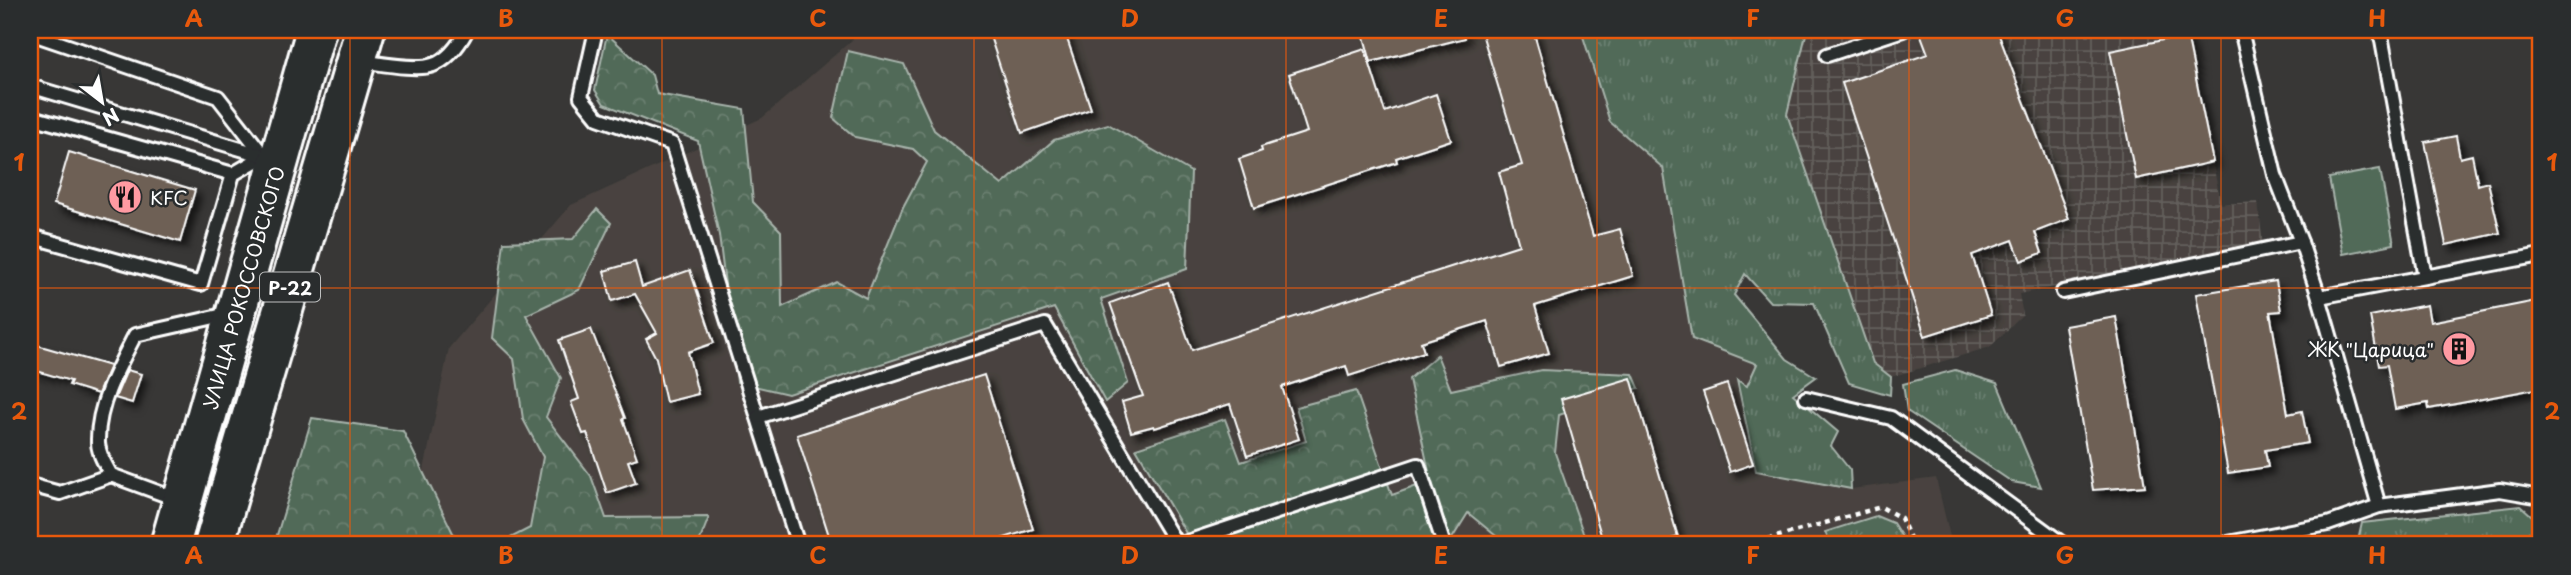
<svg xmlns="http://www.w3.org/2000/svg" width="2571" height="575" font-family="'Playpen Sans',sans-serif">
<style>
.built{fill:#48433f}
.industrial{fill:url(#industrial-grid)}
.grass{fill:url(#grass-tufts);stroke:#a8b4ac;stroke-width:2}
.forest{fill:url(#forest-crowns);stroke:#a8b4ac;stroke-width:2}
.park{fill:#516a58;stroke:#a8b4ac;stroke-width:2}
.building{fill:#6e6055;stroke:#fff;stroke-width:2;filter:url(#shadow)}
.lines{fill:none;stroke-linecap:round;stroke-linejoin:round}
.lane-casing{stroke:#fff;stroke-width:18}
.highway-casing{stroke:#fff;stroke-width:44}
.path{stroke:#fff;stroke-width:4.5;stroke-dasharray:5 5;stroke-linecap:butt}
.lane{stroke:#2a2d2e;stroke-width:12}
.highway{stroke:#2a2d2e;stroke-width:38}
.grid{fill:none;stroke:#e8590c;stroke-width:2;stroke-opacity:0.55}
.labels{text-anchor:middle;dominant-baseline:central;stroke-width:5;stroke-linejoin:round;paint-order:stroke}
.shield{fill:#2a2d2e;stroke:#bfc0c0;stroke-width:2}
.shield-label{font-size:18px;font-weight:bold;fill:#fff}
.poi-label{font-size:19px;fill:#fff;stroke:#2a2d2e;text-anchor:start}
.street-label{font-size:19px;fill:#fff;stroke:#2a2d2e}
.neatline{fill:none;stroke:#e8590c;stroke-width:2.5}
.grid-label{font-size:23px;text-anchor:middle;font-weight:bold;fill:#e8590c}
</style>
<defs>
<pattern id="industrial-grid" width="8" height="8" patternUnits="userSpaceOnUse" patternTransform="scale(1.75)"><rect width="8" height="8" fill="#48433f"/><path d="M0 4h8M4 0v8" fill="none" stroke="#635f5c"/></pattern>
<pattern id="grass-tufts" width="24" height="20" patternUnits="userSpaceOnUse" patternTransform="scale(1.75)"><rect width="24" height="20" fill="#516a58"/><path d="M3 7l-1-3M5 7V3M7 7l1-3M15 17l-1-3M17 17v-4M19 17l1-3" fill="none" stroke="#6b8071"/></pattern>
<pattern id="forest-crowns" width="20" height="18" patternUnits="userSpaceOnUse" patternTransform="scale(1.75)"><rect width="20" height="18" fill="#516a58"/><path d="M2 6a3 3 0 1 1 6 0M12 15a3 3 0 1 1 6 0" fill="none" stroke="#6b8071"/></pattern>
<filter id="shadow"><feDropShadow dx="6" dy="6" stdDeviation="3.5" flood-color="#0009"/></filter>
</defs>
<rect width="100%" height="100%" fill="#383736"/>
<filter id="ink" filterUnits="userSpaceOnUse"><feTurbulence type="fractalNoise" baseFrequency=".0143" numOctaves="2"/><feDisplacementMap in="SourceGraphic" scale="14" xChannelSelector="R" yChannelSelector="G"/><feConvolveMatrix kernelMatrix="1 2 1 2 8 2 1 2 1" color-interpolation-filters="sRGB"/></filter>
<g filter="url(#ink)">
<path class="built" d="M857 30H1581L1610 122 1663 168 1692 339 1757 364 1747 387 1738 381 1756 470 1851 489 1936 478 1952 545H394L416 509 449 348 571 205 762 118 852 40Z"/>
<path class="industrial" d="M1807 30H2186L2221 204 2258 202 2263 246 2019 294 2023 315 1990 347 1891 377 1873 363 1787 114Z"/>
<g class="grass">
<path d="M1581 30H1807L1787 114 1873 363 1891 377 1890 395 1849 383 1814 303 1770 302 1745 274 1734 295 1787 359 1816 377 1793 394 1838 432 1831 446 1850 470 1851 489 1756 471 1737 380 1747 386 1757 364 1692 339 1663 168 1610 122Z"/>
<path d="M1955 370 1997 383 2041 487 2012 482 1907 411 1903 384Z"/>
<path d="M2521 506 2541 524V545H2357L2362 523Z"/>
<path d="M1876 516 1893 523 1907 545H1831L1825 532Z"/>
</g>
<g class="forest">
<path d="M607 34 652 75 657 94 744 109 753 202 781 231 782 307 837 282 866 298 903 207 927 162 913 149 855 137 833 118 848 51 904 64 934 130 1002 185 1054 140 1108 124 1191 172 1187 269 1101 299 1128 383 1105 402 1054 308 788 394 737 382 719 235 698 141 604 104 595 90Z"/>
<path d="M597 209 611 223 579 290 526 315 561 378 546 417 591 476 606 518 709 517 698 545H497L530 528 543 457 523 419 514 359 492 338 504 242 573 239Z"/>
<path d="M1437 355 1451 390 1541 370 1633 374 1639 388 1559 415 1555 453 1586 541 1568 545H1507L1468 513 1448 545H1193L1136 448 1225 419 1241 462 1306 441 1296 407 1356 391 1392 495 1431 481 1409 379Z"/>
<path d="M312 418 403 431 456 539 454 545H274Z"/>
</g>
<path class="park" d="M2380 169 2394 244 2343 254 2329 178Z"/>
<g class="building">
<path d="M988 30H1064L1091 109 1022 133Z"/>
<path d="M1362 30H1464L1465 38 1371 62Z"/>
<path d="M1481 30H1533L1593 236 1620 229 1633 276 1535 306 1549 353 1501 367 1487 321 1421 342 1424 352 1349 376 1346 366 1282 387 1299 439 1247 456 1230 404 1155 428 1154 426 1131 432 1122 402 1143 396 1110 303 1168 282 1192 350 1519 245 1499 172 1522 165Z"/>
<path d="M1919 30H1997L2069 219 2035 232 2042 253 2021 261 2013 240 1972 255 1991 315 1925 336 1842 83 1928 54Z"/>
<path d="M2187 35 2213 162 2136 179 2110 51Z"/>
<path d="M1365 49 1385 112 1436 94 1451 140 1396 158 1397 162 1254 208 1239 159 1262 151 1261 147 1307 132 1289 74Z"/>
<path d="M2456 136 2460 158 2472 155 2478 185 2488 182 2500 233 2446 245 2425 142Z"/>
<path d="M69 152 195 190 180 242 54 204Z"/>
<path d="M635 262 642 287 690 270 714 343 688 352 698 394 666 402 656 358 646 339 657 333 635 294 612 301 604 271Z"/>
<path d="M2276 281 2281 311 2270 312 2288 414 2302 411 2308 443 2265 450 2268 467 2228 473 2196 294Z"/>
<path d="M2541 300V388L2429 409 2428 403 2395 409 2387 365 2379 366 2370 316 2427 305 2430 322Z"/>
<path d="M2116 317 2145 486 2093 490 2065 326Z"/>
<path d="M591 329 625 418 623 419 637 458 628 461 636 483 607 493 587 433 583 434 571 402 579 399 559 340Z"/>
<path d="M30 343 110 366 98 394 69 385 71 381 30 369Z"/>
<path d="M127 370 141 374 132 403 115 398Z"/>
<path d="M984 375 1033 529 982 545H832L797 435Z"/>
<path d="M1631 378 1678 537 1650 545H1604L1561 399Z"/>
<path d="M1727 384 1753 464 1730 472 1703 392Z"/>
</g>
<g class="lines">
<g class="lane-casing">
<g id="lane">
<path d="M596 30 581 97 598 118 672 144 798 545"/>
<path d="M2241 30 2275 175 2301 242"/>
<path d="M2380 30 2425 277"/>
<path d="M30 33 218 97 264 156 233 174 201 284 30 236"/>
<path d="M1827 55 1903 30"/>
<path d="M360 61C378 63 416 71 433 65 448 60 460 43 467 30"/>
<path d="M30 86 264 156"/>
<path d="M30 137 35 118 233 174"/>
<path d="M2063 292 2301 242 2319 297 2379 506"/>
<path d="M2319 297 2541 255"/>
<path d="M1806 398 1891 418 2064 545"/>
<path d="M758 417 1045 325 1177 545"/>
<path d="M30 485 60 493 111 475"/>
<path d="M179 500 111 475C105 464 97 451 98 439 98 403 119 366 135 335L228 314"/>
<path d="M1178 545 1418 465 1444 545"/>
<path d="M2217 545 2328 524 2379 506 2500 490 2541 497"/>
</g>
</g>
<g class="highway-casing">
<g id="highway">
<path id="s1" d="M170 545 316 30"/>
<path d="M214 545 365 30"/>
</g>
</g>
<path class="path" d="M1748 545 1881 507 1901 518 1913 545"/>
<use href="#lane" class="lane"/>
<use href="#highway" class="highway"/>
</g>
</g>
<path class="grid" d="M350 30V545M662 30V545M974 30V545M1286 30V545M1597 30V545M1909 30V545M2221 30V545M30 288H2541"/>
<defs>
<g id="restaurant-disc" transform="scale(1.75)"><circle r="9.5" fill="#ff9aa2" stroke="#2a2d2e"/><path d="M-5-6h1v4h1v-4h1v4h1v-4h1v5L-1.5 .5V6h-2V.5L-5-1ZM5-6V6H3V1.5H1.5Q1.5-4 5-6Z" fill="#111"/></g>
<g id="building-disc" transform="scale(1.75)"><circle r="9.5" fill="#ff9aa2" stroke="#2a2d2e"/><path d="M-4-6H4V6H1V3H-1V6H-4ZM-2.5-4.3h1.7v1.8h-1.7ZM.8-4.3h1.7v1.8H.8ZM-2.5-1h1.7V.8h-1.7ZM.8-1h1.7V.8H.8Z" fill="#111"/></g>
</defs>
<g fill-rule="evenodd">
<use href="#restaurant-disc" x="125" y="197"/>
<use href="#building-disc" x="2459" y="349"/>
</g>
<g class="labels">
<rect class="shield" x="260" y="272.5" width="60" height="29" rx="5"/>
<g class="shield-label">
<text x="290" y="287">Р-22</text>
</g>
<g class="poi-label">
<text x="150" y="197">KFC</text>
<text x="2434" y="349" text-anchor="end">ЖК "Царица"</text>
</g>
<g class="street-label">
<text stroke="none"><textPath href="#s1" startOffset="268">УЛИЦА РОКОССОВСКОГО</textPath></text>
</g>
</g>
<rect width="2571" height="575" fill="none" stroke="#2a2d2e" stroke-width="77"/>
<g transform="translate(102 102) rotate(149)" stroke="#2a2d2e" stroke-width="5" paint-order="stroke">
<path d="M0-5L12 26L0 18L-12 26Z" fill="#ffffff"/>
<text y="-10" font-size="19" font-weight="bold" text-anchor="middle" fill="#ffffff">N</text>
</g>
<rect x="38" y="38" width="2494" height="498" class="neatline"/>
<g class="grid-label">
<text x="194" y="27">A</text>
<text x="506" y="27">B</text>
<text x="818" y="27">C</text>
<text x="1130" y="27">D</text>
<text x="1441" y="27">E</text>
<text x="1753" y="27">F</text>
<text x="2065" y="27">G</text>
<text x="2377" y="27">H</text>
<text x="19" y="171">1</text>
<text x="2552" y="171">1</text>
<text x="19" y="420">2</text>
<text x="2552" y="420">2</text>
<text x="194" y="564">A</text>
<text x="506" y="564">B</text>
<text x="818" y="564">C</text>
<text x="1130" y="564">D</text>
<text x="1441" y="564">E</text>
<text x="1753" y="564">F</text>
<text x="2065" y="564">G</text>
<text x="2377" y="564">H</text>
</g>
</svg>
